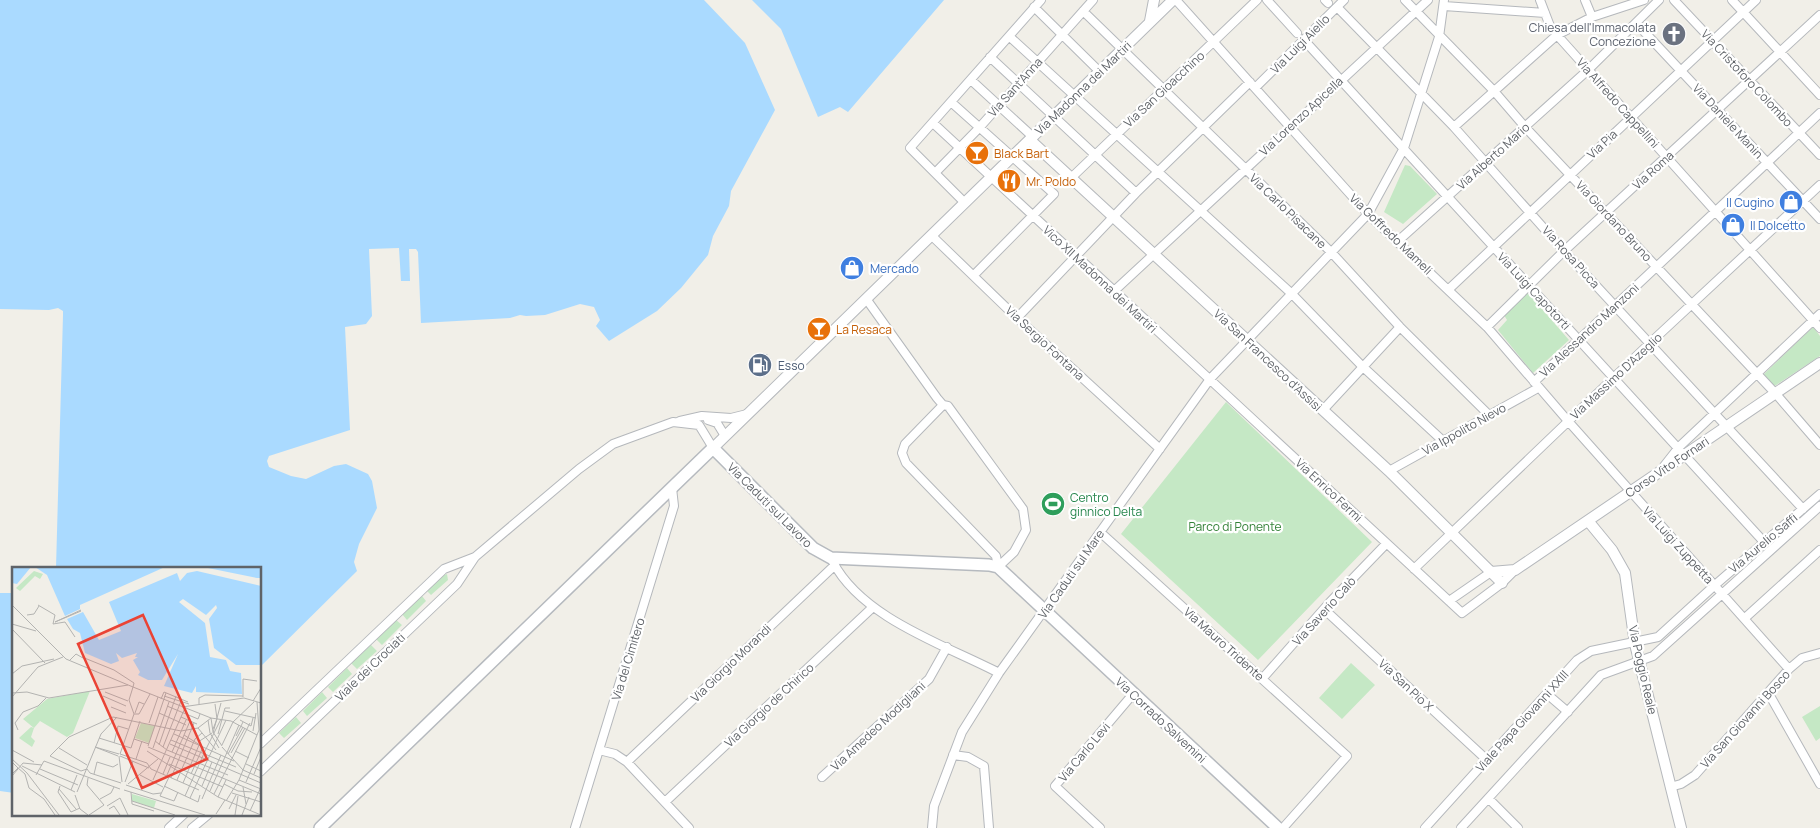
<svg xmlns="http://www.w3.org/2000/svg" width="1820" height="828" font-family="Manrope,sans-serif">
	<rect width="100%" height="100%" fill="#f1efe8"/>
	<path fill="#c5e8c5" d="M1405 165 1410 166 1437 194 1403 224 1384 212Z
		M1528 293 1569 340 1533 373 1498 330 1507 320 1504 315Z
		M1813 327 1820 336V356L1773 387 1763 375Z
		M1226 402 1372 542 1258 660 1121 534Z
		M447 574 448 580 431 595 427 591 440 577Z
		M422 596 426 601 407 620 402 614Z
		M396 620 402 625 382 645 376 639Z
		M371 645 377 651 357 669 351 663Z
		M1351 663 1375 685 1342 719 1319 698Z
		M347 668 352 674 333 692 328 687Z
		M322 692 327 698 307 716 303 711Z
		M1820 706V738L1816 741 1802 717Z
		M296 717 301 723 284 738 279 733Z"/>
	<path fill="#aadaff" d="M0 0H704L745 43 775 110 731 191 729 206 713 236 708 255 681 288 657 311 609 341 596 326 600 320 594 307 580 304 545 315 526 316 520 315 510 318 421 323 418 252 416 249H409L410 281H401L399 248 369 249 372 316 366 324 345 327 350 430 269 456 267 461 269 467 291 476 306 479 334 466 346 464 368 474 372 481 377 508 359 544 354 562 357 571 260 667V568H56L63 315V311L58 308 49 310 0 309Z
		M752 0H944L848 112 840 107 818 117 781 29Z
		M0 593H14V793L0 791Z"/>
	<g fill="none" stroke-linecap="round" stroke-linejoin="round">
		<g stroke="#b5b8bc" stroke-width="10">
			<path id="minor" d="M1176 0 1368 214 1487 327 1568 421 1789 669
				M1267 0 1297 33
				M1325 0 1328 3
				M1405 0 1494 91 1525 127 1776 394 1820 445
				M1540 0 1550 26 1557 35 1820 328
				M1585 0 1592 17
				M1674 0 1820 155
				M1732 0 1820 95
				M1444 6 1545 13
				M1034 7 1099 71
				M1337 7 1454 127 1564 251 1803 509
				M1083 11 1332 253 1400 327 1489 415
				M1636 23 1820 219
				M1010 37 1292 294 1362 366 1443 441
				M1304 40 1764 542
				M990 57 1136 193
				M971 80 1033 137
				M1255 88 1344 0
				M951 102 1054 194 974 275
				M933 123 1462 613 1502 583 1515 570
				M1454 127 1557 35 1592 17 1644 0
				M935 173 979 128 1093 0
				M1071 178 1257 0
				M965 203 910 148 1041 0
				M932 236 1017 318 1160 449
				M1398 241 1588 70 1659 0
				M1449 289 1756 0
				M1113 292 1428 0
				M867 300 937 398 943 405 948 406 1023 509 1026 530 1014 552 998 567
				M1017 318 1136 193 1250 82
				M1487 327 1564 251 1820 15
				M1534 382 1820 113
				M943 405 905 444 902 453 906 463 996 556 998 567
				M1323 410 1400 327
				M708 420 717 423 725 436
				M680 421 702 416 731 418 747 414
				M1664 466 1679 447 1820 314
				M1389 471 1538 388
				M1100 532 1347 756 1283 828
				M833 562C862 618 945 645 999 673
				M1414 569 1650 343 1820 185
				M1449 601 1491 572
				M1325 610 1487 760
				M1745 618 1820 550
				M1262 679 1330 602 1386 544
				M1547 694 1568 712
				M1769 694 1820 784
				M260 744 444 569 475 557
				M599 750 615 754 627 762 689 828
				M953 755 968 757 984 766 989 828
				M627 762 835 565
				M260 772 457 584 475 557 579 469 613 444 673 422 699 425 713 448
				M822 777 929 679 947 647
				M1670 787 1681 784 1695 775 1789 669 1802 658 1820 653
				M1489 799 1518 828
				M665 802 873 607
				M169 828 184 814
				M192 828 209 814
				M575 828 674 506 672 488
				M932 828 934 806 962 732 999 673 1210 379 1368 214 1404 148 1439 37 1444 0
				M1100 828 1055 786 1133 694
				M1425 828 1577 660 1591 651 1658 637 1715 585 1820 494
				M1461 828 1601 675 1653 656 1820 506"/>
		</g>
		<g stroke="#b5b8bc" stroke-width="12">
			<path id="tertiary" d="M1150 21 1154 0
				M1030 140 1389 471 1502 583
				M713 448 1173 0
				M1589 522 1612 550 1625 573 1635 644 1681 828
				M1491 572 1515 570 1820 363"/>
		</g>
		<g stroke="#b6babf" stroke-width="14">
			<path id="secondary" d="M320 828 713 448 813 548 831 558 989 565 998 567 1278 828"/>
		</g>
		<use href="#minor" stroke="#fff" stroke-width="8"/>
		<use href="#tertiary" stroke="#fff" stroke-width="10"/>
		<use href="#secondary" stroke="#fff" stroke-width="11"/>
	</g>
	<defs>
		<g id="church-disc" transform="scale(1.25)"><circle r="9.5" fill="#6b7280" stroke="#fff"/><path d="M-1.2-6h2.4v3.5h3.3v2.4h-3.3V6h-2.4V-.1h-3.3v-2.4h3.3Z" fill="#fff"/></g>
		<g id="bar-disc" transform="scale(1.25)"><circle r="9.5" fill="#e8710a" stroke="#fff"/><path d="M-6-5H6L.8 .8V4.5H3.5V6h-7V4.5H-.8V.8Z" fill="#fff"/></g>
		<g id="restaurant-disc" transform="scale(1.25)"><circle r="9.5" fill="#e8710a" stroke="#fff"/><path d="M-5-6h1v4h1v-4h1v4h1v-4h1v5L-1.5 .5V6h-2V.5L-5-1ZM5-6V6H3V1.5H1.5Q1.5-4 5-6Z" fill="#fff"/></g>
		<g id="shop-disc" transform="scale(1.25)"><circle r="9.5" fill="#3f7fe0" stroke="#fff"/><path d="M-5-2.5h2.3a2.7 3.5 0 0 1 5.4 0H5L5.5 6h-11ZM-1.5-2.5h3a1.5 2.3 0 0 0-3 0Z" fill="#fff"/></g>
		<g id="fuel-disc" transform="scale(1.25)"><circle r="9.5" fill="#5c6f8a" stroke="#fff"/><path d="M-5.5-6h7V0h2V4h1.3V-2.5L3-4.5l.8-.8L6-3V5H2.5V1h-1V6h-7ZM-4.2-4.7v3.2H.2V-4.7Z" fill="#fff"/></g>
		<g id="stadium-disc" transform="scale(1.25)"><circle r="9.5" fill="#2e9e5b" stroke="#fff"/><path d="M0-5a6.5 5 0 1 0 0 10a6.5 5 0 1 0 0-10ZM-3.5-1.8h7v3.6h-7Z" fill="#fff"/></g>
	</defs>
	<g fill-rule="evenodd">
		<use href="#church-disc" x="1674" y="34"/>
		<use href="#bar-disc" x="977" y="153"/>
		<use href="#restaurant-disc" x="1009" y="181"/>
		<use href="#shop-disc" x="1791" y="202"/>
		<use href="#shop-disc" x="1733" y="225"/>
		<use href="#shop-disc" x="852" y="268"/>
		<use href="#bar-disc" x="819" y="329"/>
		<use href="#fuel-disc" x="760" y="365"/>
		<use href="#stadium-disc" x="1053" y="504"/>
	</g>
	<g text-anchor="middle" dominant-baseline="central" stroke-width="4.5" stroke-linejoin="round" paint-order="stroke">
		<g font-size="12" fill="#5b616d" stroke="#fff" text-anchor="end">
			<text x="1656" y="27">Chiesa dell'Immacolata<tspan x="1656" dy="14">Concezione</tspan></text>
		</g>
		<g font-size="12" fill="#5f6368" stroke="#fff">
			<text transform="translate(1300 44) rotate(-45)">Via Luigi Aiello</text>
			<text transform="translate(1747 78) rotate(47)">Via Cristoforo Colombo</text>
			<text transform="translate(1015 87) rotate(-48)">Via Sant'Anna</text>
			<text transform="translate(1083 88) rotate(-44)">Via Madonna dei Martiri</text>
			<text transform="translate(1164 89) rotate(-43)">Via San Gioacchino</text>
			<text transform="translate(1618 103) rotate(48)">Via Alfredo Cappellini</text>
			<text transform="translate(1301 116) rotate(-43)">Via Lorenzo Apicella</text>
			<text transform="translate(1728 121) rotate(47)">Via Daniele Manin</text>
			<text transform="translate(1602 144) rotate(-43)">Via Pia</text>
			<text transform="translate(1493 156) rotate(-42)">Via Alberto Mario</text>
			<text transform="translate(1653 170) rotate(-42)">Via Roma</text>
			<text transform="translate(1288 211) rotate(44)">Via Carlo Pisacane</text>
			<text transform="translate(1614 221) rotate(47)">Via Giordano Bruno</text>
			<text transform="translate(1391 234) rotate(44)">Via Goffredo Mameli</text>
			<text transform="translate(1571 257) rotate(48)">Via Rosa Picca</text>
			<text transform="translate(1100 279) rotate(43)">Vico XII Madonna dei Martiri</text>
			<text transform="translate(1534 291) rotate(47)">Via Luigi Capotorti</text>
			<text transform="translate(1589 330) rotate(-43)">Via Alessandro Manzoni</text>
			<text transform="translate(1045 343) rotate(43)">Via Sergio Fontana</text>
			<text transform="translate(1268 360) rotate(43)">Via San Francesco d'Assisi</text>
			<text transform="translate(1616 376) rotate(-43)">Via Massimo D'Azeglio</text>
			<text transform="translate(1464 429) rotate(-29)">Via Ippolito Nievo</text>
			<text transform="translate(1667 467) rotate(-34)">Corso Vito Fornari</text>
			<text transform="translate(1329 490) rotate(43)">Via Enrico Fermi</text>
			<text transform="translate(770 505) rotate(45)">Via Caduti sul Lavoro</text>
			<text transform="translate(1763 543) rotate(-40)">Via Aurelio Saffi</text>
			<text transform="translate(1678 545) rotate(48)">Via Luigi Zuppetta</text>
			<text transform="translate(1071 574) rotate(-55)">Via Caduti sul Mare</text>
			<text transform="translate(1324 611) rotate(-48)">Via Saverio Calò</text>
			<text transform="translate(1224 644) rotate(42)">Via Mauro Tridente</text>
			<text transform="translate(628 659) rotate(-73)">Via del Cimitero</text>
			<text transform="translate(731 663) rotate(-44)">Via Giorgio Morandi</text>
			<text transform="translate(370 667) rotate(-44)">Viale dei Crociati</text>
			<text transform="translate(1643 670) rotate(77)">Via Poggio Reale</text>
			<text transform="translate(1406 685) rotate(43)">Via San Pio X</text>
			<text transform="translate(769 705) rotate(-43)">Via Giorgio de Chirico</text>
			<text transform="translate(1745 719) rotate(-48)">Via San Giovanni Bosco</text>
			<text transform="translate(1161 720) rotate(43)">Via Corrado Salvemini</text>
			<text transform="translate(1522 721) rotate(-48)">Viale Papa Giovanni XXIII</text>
			<text transform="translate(878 726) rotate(-43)">Via Amedeo Modigliani</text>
			<text transform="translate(1084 752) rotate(-50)">Via Carlo Levi</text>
		</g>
		<g font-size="12" fill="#c56008" stroke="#fff" text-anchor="start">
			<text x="994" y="153">Black Bart</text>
			<text x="1026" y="181">Mr. Poldo</text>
			<text x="836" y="329">La Resaca</text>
		</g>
		<g font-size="12" fill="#366cbe" stroke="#fff" text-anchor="start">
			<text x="1774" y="202" text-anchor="end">Il Cugino</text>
			<text x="1750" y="225">Il Dolcetto</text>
			<text x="870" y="268">Mercado</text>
		</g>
		<g font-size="12" fill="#4e5e75" stroke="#fff" text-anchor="start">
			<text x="778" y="365">Esso</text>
		</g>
		<g font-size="12" fill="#27864d" stroke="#fff" text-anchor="start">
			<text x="1070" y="497">Centro<tspan x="1070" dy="14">ginnico Delta</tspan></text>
		</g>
		<g font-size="12" fill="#348238" stroke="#fff">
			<text x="1235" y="526">Parco di Ponente</text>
		</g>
	</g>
	<g transform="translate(12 567)">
		<rect width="249" height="249" fill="#f1efe8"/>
		<path d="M22 4 31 7 28 12 23 9 8 24 4 21ZM78 124 61 166 55 170 28 154 22 161 11 152 35 132ZM129 156 143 159 137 176 123 171ZM19 160 22 161 19 170 23 174 20 180 7 171ZM120 227 144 234 142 241 120 234Z" fill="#c5e8c5"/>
		<path d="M0 0H19L5 17 0 16ZM23 0H153L68 38V42L53 49 35 8ZM191 0H249V11H245ZM185 4 249 19V98H224L202 81 197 52 205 41 204 38 194 48 171 32 167 35 193 56 198 90 214 93 218 104 229 106 230 127 184 125V119L180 126 152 119 166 87 150 113H136L126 108 128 105 121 93 126 90H123L125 86 110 91 104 86 107 94 99 97 73 86 68 66 61 62 55 52 71 45 87 73 109 64 97 35 165 6 168 14 175 6Z" fill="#aadaff"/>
		<path fill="none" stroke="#b3b3b1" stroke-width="1" d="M0 38 54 92 121 120 117 133 122 147 108 187M26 38 43 48 41 57 53 55 63 70M69 43 43 55 69 44M15 48 22 47 27 39M0 57 24 64M0 62 33 96M70 90 102 103 122 116M58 93 64 87 71 91M0 107 10 99 42 92M122 116 121 120 199 151 219 154 245 168M93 125 116 134M0 126 15 125 37 131 116 118M91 129 114 139M152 129 177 137M0 130 26 100 51 90M231 130V112L245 114M149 132 152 125 176 135M241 134 249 121M187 137V131L193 128 231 129M155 139 186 152 188 147M99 140 114 146M170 140 232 131 249 136M213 144 244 151M123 146 127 135 132 137M147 146 174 158M122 147H127L138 127M169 150 185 157M199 151 201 165 210 179M196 153 198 166 207 181M228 153 239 159 241 151M221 155 242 135M137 156 146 130M186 161 204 183M201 162 205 152 203 137M6 163 3 156 11 145 26 139 34 131M241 164 244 146M201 166 209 136M162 167 222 194M206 167 213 141H218M172 168 191 180 179 207M224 169 231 155M87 171 119 181 128 154M122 172 137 177M159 173 224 200M143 174 155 183M186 175 200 166M102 176 106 159 116 162M158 177 249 216M147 178 164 129M210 178 221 155M136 179 154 126M83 180 107 187M83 180 106 189M136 180 249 227M151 180 169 134M210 180 231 203 249 211M47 181 75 198M141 181 157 135M194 182 209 152M0 183 22 195M155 183 216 208M135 184 206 230 249 248M223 184 237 191M160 185 174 153M219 186 233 161M108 187 135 196 139 202 187 223M216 187 231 160M107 189 110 215M108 189 137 201M0 192 15 206 47 248M124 192 130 174M0 195 6 201 0 207M157 197 211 220M234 197 249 204M10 199 63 225M6 201 13 207 17 221 32 232 43 248M28 202 66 218M75 202 69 204 38 189 57 170 101 150 169 164 186 161 199 151M75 202 78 206 109 216M82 207 85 195 101 200 106 197M151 207 158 190M242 207 249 190M24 208 32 194 108 222M128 208 151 220M155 208 178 154M0 209 11 196 30 198M157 210 148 229 162 234 166 225M76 211 75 218 92 238M159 211 182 156M141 213 173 141M165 213 183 172 190 166M227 213 249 222M113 215 121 194M234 215 249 180M171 216 187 178M116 217 146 192M212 217 226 224 240 225M114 218 141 227 149 226M48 219 46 225 59 245 68 241M152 219 186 235 188 228M190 219 200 195M231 220 234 237M47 222 64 242M59 223 65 208M112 223 193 248M198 224 227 158M65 225 89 167 105 150M119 225 120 237 142 244M220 226 249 235M202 227 238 156M63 228 68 242 76 248M173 229 194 182M206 230 214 213M178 231 214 153M88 232 99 226 102 220M190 232 209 188M120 234 163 248M214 234 227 213 247 163 245 135M95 239 108 231 116 248M97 242 102 239 108 248M217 242 224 228M238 244 249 220M204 247 213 233M77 248 92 238M223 248 226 229M230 248 237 230"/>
		<path fill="#ea4335" fill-opacity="0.15" stroke="#ea4335" stroke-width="2.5" d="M131 48 195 192 130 221 66 77Z"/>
		<rect width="249" height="249" fill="none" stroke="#5f6368" stroke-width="2.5"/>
	</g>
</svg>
